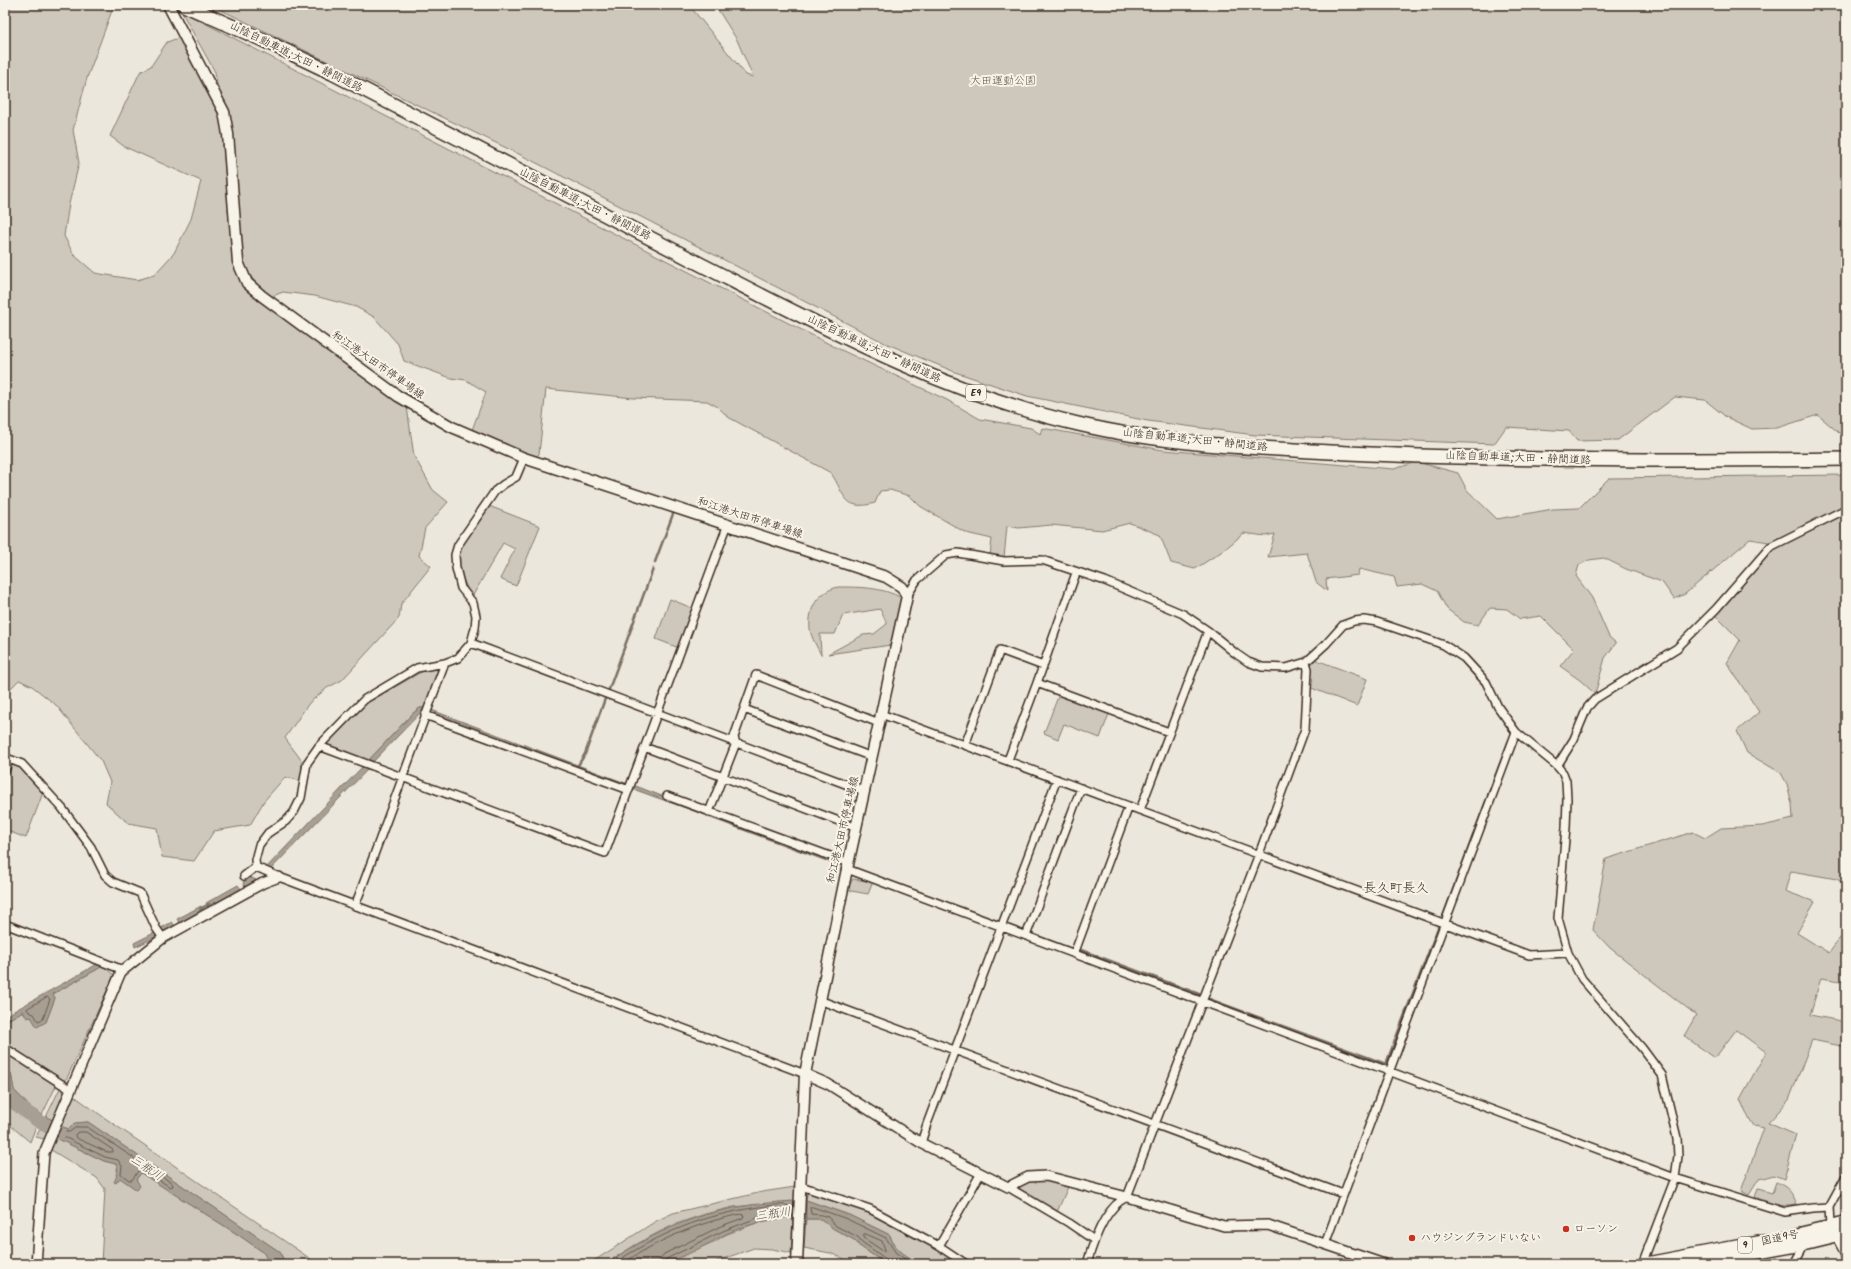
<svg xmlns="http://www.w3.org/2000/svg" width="1851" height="1269" font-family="Kalam,'Klee One',sans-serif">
	<rect width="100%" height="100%" fill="#ece7dc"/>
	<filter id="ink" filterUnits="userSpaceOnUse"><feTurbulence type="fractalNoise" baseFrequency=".025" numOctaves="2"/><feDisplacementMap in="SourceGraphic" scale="8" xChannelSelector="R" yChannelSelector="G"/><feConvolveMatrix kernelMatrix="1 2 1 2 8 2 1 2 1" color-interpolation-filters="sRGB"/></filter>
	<g filter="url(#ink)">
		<path fill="#cec8bc" stroke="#84796d" d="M5 5H114L87 78 73 130 79 163 69 204 64 236 74 255 95 273 137 280 154 275 174 253 191 219 201 181 125 147 110 136 140 72 151 66 167 42 181 37 221 120 232 253 235 268 241 281 283 316 407 407 414 456 433 490 448 502 425 528 419 556 431 566 401 604 399 618 342 680 327 688 309 703 285 738 302 761 301 781 285 777 264 801 250 825 214 831 194 861 162 857 157 828 128 823 106 803 110 782 101 761 56 705 32 686 19 680 5 694Z
			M211 5H689L746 75 753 77 737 40 715 5H1846V439L1818 415 1777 428 1752 429 1726 417 1705 400 1675 397 1618 440 1577 441 1569 431 1506 427 1494 444 1255 435 1148 421 1027 396 955 372 885 343 525 157Z
			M181 11 837 348 947 400 980 419 1031 428 1040 434 1042 428 1163 450 1394 469 1417 462 1458 473 1467 490 1497 519 1553 509 1579 508 1609 478 1846 475V505L1775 543 1750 539 1685 594 1674 599 1662 582 1626 569 1604 558 1589 560 1579 565 1576 576 1592 598 1609 637 1616 643 1605 658 1595 694 1581 681 1560 666 1574 649 1541 616 1520 619 1507 609 1490 608 1478 625 1464 622 1447 609 1437 591 1422 584 1397 587 1394 577 1359 569 1358 575 1326 579 1327 591 1316 582 1307 553 1268 557 1275 534 1265 536 1244 533 1224 550 1195 569 1171 563 1160 535 1130 523 1102 530 1051 525 1019 528 1007 526 1004 558 990 556 992 539 966 533 920 506 910 496 890 490 880 491 875 503C843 512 845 494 831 473L728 417 718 407 707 401 634 398 546 389 539 454 536 457 472 430 486 392 466 380 451 378 404 361 398 344 374 317 356 307 315 296 283 292 270 297C254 282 247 274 239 253L234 145 230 119 218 90 215 72Z
			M489 506 540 526 516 586 500 579 515 549 503 543 472 597C446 551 461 544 489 506Z
			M1846 513V886L1837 879 1791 871 1785 891 1815 902 1797 933 1829 953 1846 930V982L1821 978 1810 1015 1846 1022V1047L1812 1040 1789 1100 1768 1123 1796 1135 1784 1179 1774 1175 1759 1179 1749 1195 1741 1191 1764 1128 1754 1126 1746 1113 1740 1099 1766 1052 1736 1030 1715 1058 1684 1036 1696 1015 1610 948 1593 930 1606 859 1693 832 1705 838 1721 828 1762 826 1793 819 1792 804 1787 784 1781 773 1747 753 1737 731 1759 712 1727 663 1740 640 1714 614 1772 549Z
			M838 587C860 587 882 587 902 598L891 645 828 654 863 635 874 634 887 624 880 609 843 615 835 634H820L821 655C818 648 811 638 810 629 808 609 817 592 838 587Z
			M670 599 692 608 679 648 656 639Z
			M1314 659 1367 679 1357 706 1309 687 1311 665Z
			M431 669H440L425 708H420L413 713 367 762 326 745 367 703 421 672Z
			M1059 694 1109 714 1100 738 1064 724 1058 739 1044 733Z
			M9 763 19 764 44 790 26 838 5 830V774Z
			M853 879 873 882 868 894 846 890Z
			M103 966 114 975 67 1078 62 1082 5 1045V1032L7 1031 5 1025 7 1023 6 1021 23 1011 31 1017 46 1022 55 998 53 994Z
			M5 1050 57 1084 42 1115 30 1107 14 1090 11 1073 5 1069Z
			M61 1086 66 1089 53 1120 46 1117Z
			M73 1095 102 1116 318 1264H285L280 1252 88 1122 75 1123 69 1129 59 1126Z
			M5 1102 36 1126 30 1142 5 1121Z
			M40 1129 47 1133 44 1139 36 1137Z
			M54 1137 104 1161 116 1164 118 1166 116 1175 137 1190 136 1180 141 1173 237 1234 263 1252 270 1264H101L105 1189 97 1178 51 1150Z
			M1039 1178 1068 1187 1057 1212 1015 1188Z
			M1776 1182C1788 1187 1793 1193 1797 1205 1781 1208 1769 1203 1755 1197L1758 1189 1772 1193Z
			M795 1187 794 1201 733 1207 705 1214 676 1224 659 1232 635 1245 605 1264H589L656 1221 673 1213 762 1192Z
			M808 1189 879 1216 925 1240 963 1264H918C915 1259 911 1259 907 1256 899 1251 892 1244 890 1235L849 1215 806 1200Z
			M793 1216 791 1253 772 1249 754 1248 717 1261 715 1264H661L716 1241 725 1235 759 1222Z
			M806 1219H821L834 1229 856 1241 858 1245 886 1264H857L830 1253 804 1248Z"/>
		<path fill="#a89f93" stroke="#7c7064" d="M420 708H425L371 764 367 762 413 713Z
			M429 709 628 784 625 787 428 713Z
			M364 765 370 767 271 869 266 868Z
			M633 785 706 813 705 815 633 789Z
			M709 814 841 863 840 866 708 817Z
			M250 877 256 880 245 887 243 882Z
			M238 885 241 889 208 908 206 903Z
			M201 906 204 910 180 924 177 919Z
			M172 922 175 926 164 933 161 928Z
			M156 932 158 936 135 947 134 943Z
			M101 962 103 966 53 994 55 998 46 1022 37 1027 31 1017 27 1018 23 1011 6 1021 7 1023 5 1024V1016Z
			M5 1069 11 1073 14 1090 30 1107 42 1115 36 1126 5 1102Z
			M46 1117 53 1120 47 1133 40 1129Z
			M88 1122 280 1252 285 1264H270L263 1252 237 1234 141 1173 136 1179 140 1186 137 1190 120 1178 116 1183 114 1182C117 1177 119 1168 116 1164L104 1161 54 1137 59 1126 69 1129 75 1123Z
			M806 1200 849 1215 890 1235C892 1244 899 1251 907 1256 911 1259 915 1259 918 1264H886L858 1245 856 1241 834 1229 821 1219H806Z
			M794 1201 793 1216C770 1220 745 1224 724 1235 706 1245 688 1255 669 1262L661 1264H605C670 1222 716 1205 794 1201Z"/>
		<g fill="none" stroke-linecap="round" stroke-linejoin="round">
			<path stroke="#67594d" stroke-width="1" d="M47 997 50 999 43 1019 38 1021 34 1014 29 1012 27 1009Z
				M5 1073 8 1075 11 1092 23 1108 21 1109 9 1100 5 1099
				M77 1127H87L172 1183 173 1186 170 1187 142 1169 138 1171 132 1180H129L121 1174 122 1166 118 1160 105 1157 60 1135 61 1131 69 1132Z
				M79 1132H86L113 1150V1152H107L76 1138 75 1135Z
				M864 1234H866L882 1241 885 1250 883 1251 865 1239Z
				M613 1264C660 1233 703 1215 759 1207 767 1206 781 1203 789 1206L788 1212 757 1218 723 1231 666 1259 664 1264
				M622 1264C653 1243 686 1228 723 1218 730 1217 738 1213 744 1215L743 1218 721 1226 664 1254 660 1259 659 1264
				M888 1264 886 1259 862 1242 858 1237 836 1226 828 1217 822 1215 811 1214 810 1207H813L847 1219 886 1238 896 1253 913 1264"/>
			<path stroke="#7c7064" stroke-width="2.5" d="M655 562 673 514
				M608 692 653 569
				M577 767 585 754 606 696
				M1488 795 1509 740
				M200 909 209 904
				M1442 919 1486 801
				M1081 950 1199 994
				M1209 999 1386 1064 1439 925"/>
			<path stroke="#a89f93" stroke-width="14" d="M5 1096 37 1120 59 1133"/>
			<g stroke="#3b2a1e" stroke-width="10">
				<path id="minor" d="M907 596 917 580 946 555 958 553 1004 561 1042 560 1105 581 1183 614 1208 631 1235 653 1248 662 1262 667 1286 668 1306 662 1326 644 1343 625 1354 621 1364 620 1377 622 1433 641 1444 645 1464 658 1486 682 1498 707 1516 732 1557 766 1563 773 1566 781 1567 799 1566 828 1558 918 1568 953 1582 979 1642 1048 1662 1075 1677 1138 1678 1156 1675 1178 1642 1264
					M471 643 864 791
					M1037 683 1076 573
					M744 709 872 757
					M881 714 1529 955 1568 953
					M425 715 629 790
					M965 745 1000 650 1043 666
					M319 746 605 853 728 524
					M647 748 857 828
					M1008 760 1037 683 1169 732
					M1557 766 1574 739 1587 708 1595 699 1677 648 1716 609 1770 547 1846 509
					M5 771 9 759 22 764 62 808 91 847 105 875 113 882 140 893 156 928 163 938
					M667 796 849 863
					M1140 810 1208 631
					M709 812 736 743 734 737 756 675 879 723
					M256 867 279 877 805 1074
					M256 867 255 860 259 845 268 833 286 821 294 812 301 798 307 763 319 746 350 714 365 699 417 668 445 663 458 658 471 643 475 628 476 616 473 603 461 588 456 568 455 555 458 545 495 491 504 484 516 477 524 458
					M847 869 1675 1178 1785 1212 1813 1208 1829 1207
					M244 876 256 867
					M355 906 445 663
					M5 924 118 968 121 972
					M1026 936 1081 788
					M1074 954 1129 806
					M819 1000 1343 1194
					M5 1048 71 1090
					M921 1143 927 1124 1057 779
					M1846 1176 1829 1207 1830 1226 1846 1256
					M801 1186 870 1209 939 1246 966 1264
					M1008 1187 1069 1223 1094 1240
					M1325 1244 1516 732
					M939 1246 981 1173
					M1087 1264C1093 1242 1105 1207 1127 1197L1259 854 1305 729 1308 669 1306 662
					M1794 1264 1805 1244"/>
			</g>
			<g stroke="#3b2a1e" stroke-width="12">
				<path id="tertiary" d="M805 1074 828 1084 921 1143 1008 1187 1028 1177 1046 1176 1127 1197 1224 1226 1268 1225 1384 1264
					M36 1264 44 1153 121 972 163 938 263 883 279 877"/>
			</g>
			<g stroke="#3b2a1e" stroke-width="13">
				<path id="secondary" d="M168 5 224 112 228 134 238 262 247 283 262 296 398 396 452 427 524 458 886 577 902 587 907 596 847 869 805 1074 797 1264"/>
			</g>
			<g stroke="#3b2a1e" stroke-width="15">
				<path id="trunk" d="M1644 1264 1782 1238 1846 1223
					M1697 1264 1805 1244 1846 1234"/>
			</g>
			<g stroke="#3b2a1e" stroke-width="16">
				<path id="motorway" d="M184 5 261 39 332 73C455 137 579 201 702 265 823 327 944 393 1078 424 1166 445 1258 448 1349 453 1514 461 1680 461 1846 459"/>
			</g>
			<use href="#minor" stroke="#f7f3e8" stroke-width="7"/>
			<use href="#tertiary" stroke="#f7f3e8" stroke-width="9"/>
			<use href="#secondary" stroke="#f7f3e8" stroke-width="10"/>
			<use href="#trunk" stroke="#f7f3e8" stroke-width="12"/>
			<use href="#motorway" stroke="#f7f3e8" stroke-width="13"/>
		</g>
	</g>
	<g fill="#c8321e" stroke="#f7f3e8" stroke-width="1.5">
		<circle cx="1566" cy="1229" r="4"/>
		<circle cx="1412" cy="1238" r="4"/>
	</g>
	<g text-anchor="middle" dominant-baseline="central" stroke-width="4" stroke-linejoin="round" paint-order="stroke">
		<g fill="#f7f3e8" stroke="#73665b" stroke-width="1">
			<rect x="966" y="385" width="20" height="16" rx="3"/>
			<rect x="1738" y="1237" width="14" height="16" rx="3"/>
		</g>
		<g font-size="10" font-weight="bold" fill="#3b2a1e">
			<text x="976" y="393">E9</text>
			<text x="1745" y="1245">9</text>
		</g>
		<g font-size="11" fill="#3b2a1e" stroke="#f7f3e8">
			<text transform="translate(296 57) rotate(26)">山陰自動車道;大田・静間道路</text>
			<text transform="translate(585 204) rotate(27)">山陰自動車道;大田・静間道路</text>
			<text transform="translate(874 349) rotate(25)">山陰自動車道;大田・静間道路</text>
			<text transform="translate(378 365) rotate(35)">和江港大田市停車場線</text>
			<text transform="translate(1195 440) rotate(6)">山陰自動車道;大田・静間道路</text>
			<text transform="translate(1518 458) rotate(2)">山陰自動車道;大田・静間道路</text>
			<text transform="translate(750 518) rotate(18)">和江港大田市停車場線</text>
			<text transform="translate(843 830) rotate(-77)">和江港大田市停車場線</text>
			<text transform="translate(1780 1238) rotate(-12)">国道9号</text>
		</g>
		<g font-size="11" fill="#605246" stroke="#f7f3e8">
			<text x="1003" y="81">大田運動公園</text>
		</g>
		<g font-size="11" fill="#3b2a1e" stroke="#f7f3e8" text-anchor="start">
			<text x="1574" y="1229">ローソン</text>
			<text x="1420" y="1238">ハウジングランドいない</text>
		</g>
		<g font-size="12" font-style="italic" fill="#615347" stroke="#f7f3e8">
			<text transform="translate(147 1168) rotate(34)">三瓶川</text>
			<text transform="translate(773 1214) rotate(-8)">三瓶川</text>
		</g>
		<g font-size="13" fill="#3b2a1e" stroke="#f7f3e8">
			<text x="1396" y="888">長久町長久</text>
		</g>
	</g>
	<rect width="1851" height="1269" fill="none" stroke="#f7f3e8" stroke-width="20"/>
	<rect x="10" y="10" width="1831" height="1249" fill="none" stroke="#3b2a1e" stroke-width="1.5" filter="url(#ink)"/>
</svg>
